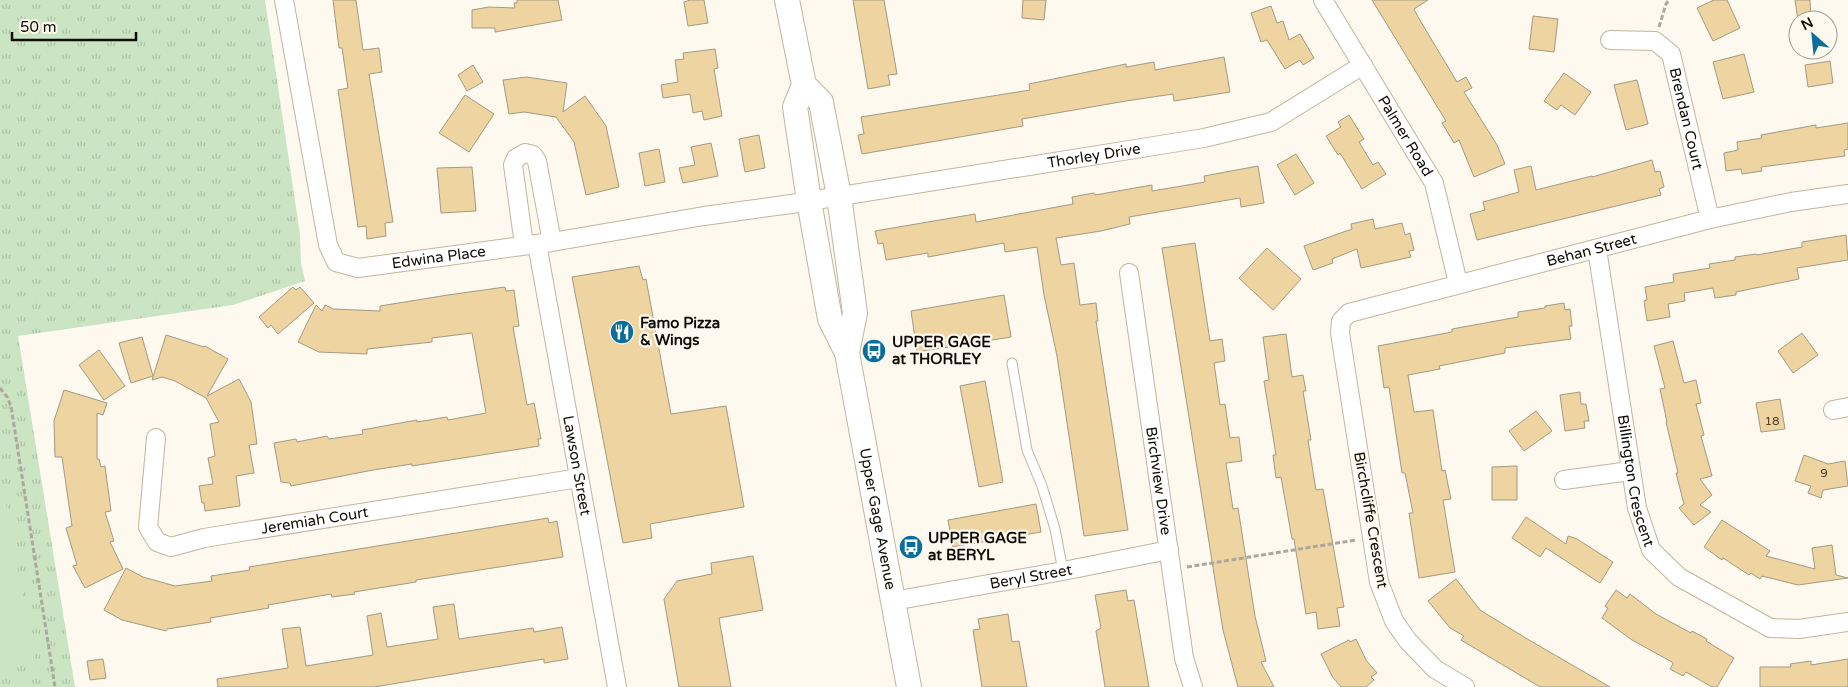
<svg xmlns="http://www.w3.org/2000/svg" width="1848" height="687" font-family="'Varela Round',sans-serif">
	<defs>
		<pattern id="grass-tufts" width="24" height="20" patternUnits="userSpaceOnUse" patternTransform="scale(1.25)"><rect width="24" height="20" fill="#cbe4c4"/><path d="M3 7l-1-3M5 7V3M7 7l1-3M15 17l-1-3M17 17v-4M19 17l1-3" fill="none" stroke="#adc2a7"/></pattern>
	</defs>
	<rect width="100%" height="100%" fill="#fef9ef"/>
	<path fill="url(#grass-tufts)" d="M0 0H265L300 234 301 263 305 281 233 305 18 336 75 687H0Z"/>
	<path fill="#cbe4c4" d="M0 470 34 659 0 665Z"/>
	<path fill="#edd4a1" stroke="#a49981" d="M333 0H356L363 50 379 48 382 72 369 74 393 222 385 223 386 236 367 239 366 226 358 227 338 90 348 88 342 48H339Z
		M517 0H558L562 20 495 32V28H472V10L489 7 515 8 514 3H517Z
		M690 0H704L708 23 688 26 684 2Z
		M853 0H884L897 74 888 75 890 85 868 89Z
		M1023 0H1046L1044 20 1022 18Z
		M1372 0H1428L1414 9 1418 17 1457 82 1466 77 1472 88 1464 92 1497 145 1505 164 1474 177 1459 140 1454 143 1442 123 1446 121Z
		M1714 0H1727L1740 28 1713 41 1697 8Z
		M1795 0H1810L1811 20H1798Z
		M1271 6 1277 23 1283 21 1289 40 1300 34 1314 58 1303 65 1300 60 1285 69 1267 40 1261 42 1251 13Z
		M1533 16 1558 19 1554 52 1529 49Z
		M715 49 718 68 714 69 722 116 704 120 702 111 693 113 690 94 663 98 661 85 678 82 675 60 684 59 683 53Z
		M1744 54 1754 92 1723 99 1713 62Z
		M1224 57 1230 92 1174 101 1173 94 1126 101 1022 119 1023 126 862 154 858 135 864 134 861 117 1030 90 1029 84 1126 64V67L1154 62 1155 70Z
		M1830 61 1833 83 1808 87 1805 65Z
		M473 65 483 82 467 91 458 75Z
		M1564 73 1591 92 1575 115 1561 105 1557 110 1544 101Z
		M526 77 567 83 563 112 585 96 606 126 619 187 586 195 574 142 556 117 524 112 509 114 503 80Z
		M1637 80 1648 124 1626 130 1614 85Z
		M465 95 494 114 469 152 439 133Z
		M1349 115 1364 139 1359 142 1373 165 1378 162 1386 174 1362 189 1340 153 1338 155 1326 136 1341 127 1338 122Z
		M1848 123V149L1844 150 1845 156 1761 167 1762 171 1742 174 1741 169 1726 171 1724 153 1738 150 1737 142 1762 138 1761 135 1816 125V128Z
		M759 135 765 168 745 172 739 139Z
		M711 143 718 176 683 183 679 168 695 165 691 147Z
		M659 149 665 182 645 186 639 153Z
		M1296 154 1314 183 1295 195 1277 165Z
		M1652 160 1655 172 1660 171 1664 187 1659 189 1661 195 1477 240 1470 214 1485 210 1483 202 1519 192 1514 170 1531 166 1536 190 1592 176V177Z
		M1258 166 1264 203 1241 207 1240 198 1129 217 1130 224 1101 231 1056 238 1061 265 1074 263 1080 305 1096 303 1098 321H1096L1128 530 1084 536 1057 356 1044 295 1037 247 1005 252 1004 243 928 257V253L886 260 883 243 878 244 875 231 975 214 976 222 1073 204 1072 197 1094 193 1095 195 1152 185V191L1182 186 1205 182 1204 176Z
		M472 167 476 211 441 213 437 168Z
		M1373 219 1375 229 1402 223 1405 235 1410 233 1414 250 1409 251 1411 257 1361 268 1357 249 1332 259 1333 263 1313 270 1304 246 1352 229 1351 224Z
		M1846 235 1848 260 1797 268 1799 279 1736 292V295L1715 298 1713 288 1684 293 1685 301 1668 304 1670 317 1647 321 1644 301 1647 300 1645 287 1674 282 1673 274 1710 268 1709 264 1735 260V257L1756 254 1757 255 1802 247V242Z
		M1195 243 1210 341 1222 339 1225 361 1214 363 1220 405 1225 404 1230 438 1239 437 1242 461 1226 463 1233 509 1238 508 1255 616 1266 661 1261 662 1274 687H1238L1223 630 1162 248Z
		M1267 248 1301 279 1273 310 1239 278Z
		M639 266 643 280 646 279 671 414 726 406 744 507 650 524 652 538 623 543 572 277Z
		M293 287 296 290 300 287 314 303 278 334 271 325 268 328 259 317Z
		M505 287 506 291 514 290 519 326 513 327 527 405 534 403 541 439H538L539 446 412 466V464L373 470 291 486 290 483 281 482 274 443 296 439 297 442 327 436 329 439 363 434 362 430 417 420V422L447 417 448 420 486 413 472 333 432 338V342L367 349V354L319 352 298 342 316 305 322 311 325 305 333 309 380 311V306L448 295Z
		M1004 295 1011 337 917 352 911 311Z
		M1564 303 1565 310 1570 309 1572 326H1569L1571 339 1505 348V353L1439 366 1440 369 1408 375 1414 412 1433 410 1442 471 1445 470 1451 499 1443 500 1455 572 1419 578 1409 513H1413L1405 473H1402L1389 387 1384 388 1378 346 1452 332V329L1518 317V312L1545 308V306Z
		M1802 333 1818 355 1793 373 1778 351Z
		M1286 334 1292 377 1303 375 1306 391H1303L1311 440H1308L1314 478 1316 490 1323 489 1344 607 1337 608 1340 626 1318 629 1316 612 1306 614 1294 539H1292L1281 477 1276 478 1273 455H1276L1264 381 1269 380 1263 337Z
		M166 335 204 347 205 346 228 359 207 396 239 379 251 402 257 444 249 445 254 473 236 476 240 506 205 511 204 503H202L199 486 213 484 208 458 215 456 210 424 219 422 206 398 175 381 162 377 152 380Z
		M142 337 153 376 131 383 119 343Z
		M1673 341 1684 383 1696 380 1701 403 1696 404 1704 435 1701 436 1712 476 1700 479 1712 495 1700 505 1711 512 1694 525 1679 508 1684 504 1676 473H1678L1666 422H1667L1660 389 1665 388 1654 346Z
		M99 350 125 386 104 400 79 365Z
		M985 381 1003 482 979 487 960 386Z
		M64 390 107 403 103 415 97 413V459H99L101 467 105 466 111 511 105 512 114 541 110 542 123 569 85 588 73 566 77 565 66 528 72 526 62 457H55L54 421Z
		M1580 392 1581 404H1586L1589 421H1584L1585 428 1565 431 1560 395Z
		M1780 399 1785 429 1761 432 1756 403Z
		M1536 411 1552 431 1524 451 1509 431Z
		M1804 455 1828 464 1845 461 1848 486 1823 490 1821 498 1808 493 1811 486 1795 481Z
		M1517 466V500H1492V467Z
		M1036 504 1041 532 953 547 948 520Z
		M1526 517 1566 544 1568 536 1577 539 1613 562 1600 583 1546 548 1540 557 1512 538Z
		M548 518 549 523 557 521 563 557 416 580V582L354 592 355 594 332 597 331 594 268 605 269 608 210 618 211 622 167 629 166 631 122 620 104 610 126 568 143 577 175 586 212 581 211 576 250 570 249 567Z
		M1722 520 1770 551 1766 556 1815 569 1812 548 1832 545 1836 575 1848 578 1798 585 1762 576 1760 579 1751 573 1749 575 1723 558 1722 560 1704 547Z
		M753 556 763 610 719 618 731 687H679L664 599 677 581 712 574 711 563Z
		M1456 579 1480 610 1529 640 1610 687H1540L1461 640 1464 636 1450 628 1428 601Z
		M1126 590 1128 601 1134 600 1149 687H1105L1096 631 1101 628 1095 595Z
		M1616 590 1627 598 1630 594 1656 614 1691 633 1692 631 1707 639 1706 641 1734 658 1717 687H1712L1686 672 1683 676 1670 669 1673 664 1672 662 1632 640 1602 618 1608 608 1605 606Z
		M454 604 459 639 533 628 534 632 562 627 568 659 544 663V659L374 687H218L217 679 288 668 282 629 300 627 306 666 373 655 367 616 381 613 387 647 438 639 433 607Z
		M1008 614 1012 642 1019 641 1027 687H982L973 630 980 629 978 619Z
		M1356 639 1366 660 1377 673 1371 677 1374 680 1366 687H1341L1332 676 1321 654 1349 640 1350 642Z
		M103 659 106 678 90 680 87 661Z
		M1848 659V687H1760V667H1791L1790 664 1811 661V665Z"/>
	<g fill="none" stroke-linecap="round" stroke-linejoin="round">
		<g stroke="#c1b59d" stroke-width="11">
			<path id="service" d="M1012 363 1027 450 1042 486 1055 529 1063 571"/>
		</g>
		<g stroke="#c1b59d" stroke-width="20">
			<g id="minor">
				<path id="s1" d="M284 0 328 245 336 262 358 268 552 242 704 216 791 204 1204 138 1271 122 1363 65"/>
				<path id="s2" d="M1323 0 1434 183 1458 283"/>
				<path id="s3" d="M1610 40 1655 41 1671 54 1710 219"/>
				<path id="s4" d="M537 244 617 687"/>
				<path d="M524 245 513 165 516 158 525 153 533 155 537 161 552 242"/>
				<path id="s5" d="M1597 249 1637 508 1651 550 1679 577 1770 628 1799 629 1848 622"/>
				<path id="s6" d="M1129 273 1184 658 1193 687"/>
				<path d="M1833 410 1848 407"/>
				<path id="s7" d="M156 438 148 527 157 542 171 547 204 538 579 478"/>
				<path d="M1564 480 1630 471"/>
				<path id="s8" d="M893 601 1063 571 1169 550"/>
				<path id="s9" d="M1465 687 1435 669 1408 641 1394 621 1379 582 1340 333 1341 321 1349 313 1710 219 1791 202 1848 194"/>
			</g>
		</g>
		<g stroke="#c1b59d" stroke-width="26">
			<g id="secondary">
				<path id="s10" d="M787 0 804 85 795 107 809 201 830 319 847 353 909 687"/>
				<path d="M804 85 821 102 839 196 855 313 847 353"/>
			</g>
		</g>
		<path stroke="#ada89f" stroke-width="3" stroke-dasharray="5 2.5" stroke-linecap="butt" d="M1659 27 1666 4 1669 0
			M0 388 7 397 11 406 55 687
			M1187 567 1356 540"/>
		<use href="#service" stroke="#fff" stroke-width="9"/>
		<use href="#minor" stroke="#fff" stroke-width="18"/>
		<use href="#secondary" stroke="#fff" stroke-width="24"/>
	</g>
	<defs>
		<g id="restaurant-disc" transform="scale(1.25)"><circle r="9.5" fill="#096e9c" stroke="#fef9ef"/><path d="M-5-6h1v4h1v-4h1v4h1v-4h1v5L-1.5 .5V6h-2V.5L-5-1ZM5-6V6H3V1.5H1.5Q1.5-4 5-6Z" fill="#fff"/></g>
		<g id="bus-disc" transform="scale(1.25)"><circle r="9.5" fill="#096e9c" stroke="#fef9ef"/><path d="M-5-6H5V4H4V6H2V4H-2V6H-4V4H-5ZM-3.5-4V0h7V-4ZM-3.5 1.2v1.5H-2V1.2ZM2 1.2v1.5H3.5V1.2Z" fill="#fff"/></g>
	</defs>
	<g fill-rule="evenodd">
		<use href="#restaurant-disc" x="622" y="332"/>
		<use href="#bus-disc" x="874" y="351"/>
		<use href="#bus-disc" x="911" y="547"/>
	</g>
	<g text-anchor="middle" dominant-baseline="central" stroke-width="4.5" stroke-linejoin="round" paint-order="stroke">
		<g font-size="12" fill="#473e2b">
			<text x="1772" y="421">18</text>
			<text x="1824" y="473">9</text>
		</g>
		<g font-size="15" fill="#100c04" stroke="#fef9ef">
			<text stroke="none"><textPath href="#s3" startOffset="132">Brendan Court</textPath></text>
			<text stroke="none"><textPath href="#s2" startOffset="159">Palmer Road</textPath></text>
			<text stroke="none"><textPath href="#s1" startOffset="1035">Thorley Drive</textPath></text>
			<text stroke="none"><textPath href="#s9" startOffset="666">Behan Street</textPath></text>
			<text stroke="none"><textPath href="#s1" startOffset="372">Edwina Place</textPath></text>
			<text stroke="none"><textPath href="#s4" startOffset="225">Lawson Street</textPath></text>
			<text stroke="none"><textPath href="#s5" startOffset="235">Billington Crescent</textPath></text>
			<text stroke="none"><textPath href="#s6" startOffset="210">Birchview Drive</textPath></text>
			<text stroke="none"><textPath href="#s7" startOffset="268">Jeremiah Court</textPath></text>
			<text stroke="none"><textPath href="#s10" startOffset="532">Upper Gage Avenue</textPath></text>
			<text transform="translate(1371 520) rotate(80)">Birchcliffe Crescent</text>
			<text stroke="none"><textPath href="#s8" startOffset="140">Beryl Street</textPath></text>
		</g>
		<g font-size="15" font-weight="bold" fill="#100c04" stroke="#fef9ef" text-anchor="start">
			<text x="640" y="323">Famo Pizza<tspan x="640" dy="17">&amp; Wings</tspan></text>
			<text x="892" y="342">UPPER GAGE<tspan x="892" dy="17">at THORLEY</tspan></text>
			<text x="928" y="538">UPPER GAGE<tspan x="928" dy="17">at BERYL</tspan></text>
		</g>
	</g>
	<g transform="translate(1813 35) rotate(333)"><circle r="24" fill="#fef9ef" stroke="#9f9a91"/>
	<path d="M0-4L9 19L0 12L-9 19Z" fill="#096e9c"/>
	<text y="-8" font-size="14" font-weight="bold" text-anchor="middle" fill="#100c04">N</text>
	</g>
	<path d="M12 32v8h124v-8" fill="none" stroke="#100c04" stroke-width="2.5"/>
	<text x="20" y="32" font-size="15" fill="#100c04" stroke="#fef9ef" stroke-width="4" paint-order="stroke">50 m</text>
</svg>
